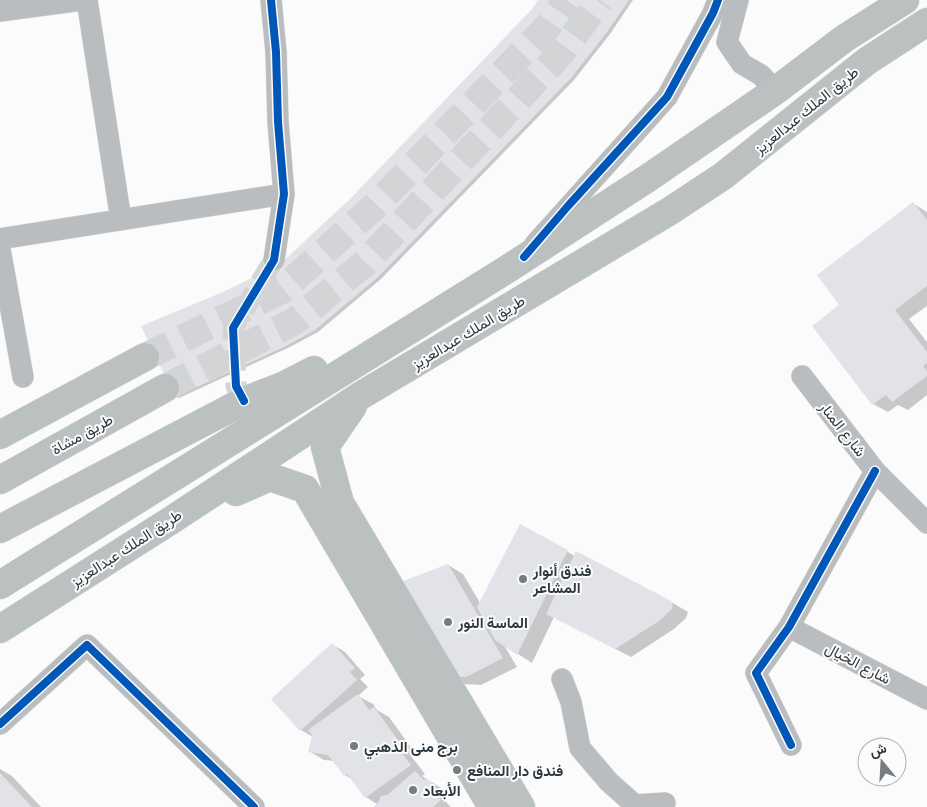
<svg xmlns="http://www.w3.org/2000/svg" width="927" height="807" font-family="Poppins,Vazirmatn,sans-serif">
	<rect width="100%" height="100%" fill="#fbfbfb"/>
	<path fill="#0003" d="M540 0H633L610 34 574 80 381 279 318 332 290 347 179 398 176 396 223 294 279 266 352 199 533 9Z
		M914 204 927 212V306L909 319 927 342V395L908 410 898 405 888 412 873 404 841 306Z
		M521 526 575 556 673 603 688 612 686 618 674 629 631 657 554 617 532 663 504 645 517 667 481 685 464 684 449 675 448 565 463 574 480 603Z
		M332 645 344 651 365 675 360 679 368 687 358 696 373 704 377 710 389 717 415 753 411 756 425 774 422 776 441 788 445 793V801L451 807H375L378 805 366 797 353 780 345 775 335 761 324 760 309 751 313 737 301 730 272 699Z
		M0 769 12 776 41 807H0Z"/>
	<path fill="#e1e3e8" d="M538 0H629L607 32 571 78 378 277 315 330 286 346 175 397 141 326 223 292 279 265 351 198 532 9Z
		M913 202 927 220V286L895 310 927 352V363L923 366 927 371V376L892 402 886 395 872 405 812 326 839 305 817 275Z
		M520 524 568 550 517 655 495 640 477 607Z
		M576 551 673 602 672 609 659 621 615 649 546 614Z
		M448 564 503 658 466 677 448 676 390 586Z
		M332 643 355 668 350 672 357 680 300 731 271 699Z
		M358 694 369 710 374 707 401 744 397 747 411 765 365 798 347 774 344 776 328 755 308 752 312 735 308 730Z
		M415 771 423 779 430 780 434 786V794L441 800 433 807H374L378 803 381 796 387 795Z
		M0 773 32 807H0Z"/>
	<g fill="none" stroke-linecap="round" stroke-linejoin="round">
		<path stroke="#d2d4d6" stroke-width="21" stroke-dasharray="21 11" stroke-linecap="butt" d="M244 401 236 386 233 328 274 260"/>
		<path stroke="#d2d4d6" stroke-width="28" stroke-dasharray="28 14" stroke-linecap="butt" d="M145 357 282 290 375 206 550 24 566 0
			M165 388 295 321 365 263 561 53 600 0"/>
		<g stroke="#d6d8d9" stroke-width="22">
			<path id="minor" d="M87 0 121 220
				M271 0 276 52 278 122 284 194 274 260
				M738 0 727 42 742 64 761 75 775 91
				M0 11 82 0
				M0 239 284 194
				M535 244 667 97 713 13 718 0
				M0 249 23 377
				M802 376 875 471 927 523
				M789 627 927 699
				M562 679 571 702 580 748 609 782 635 805 665 803
				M0 724 87 645 254 807
				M791 745 756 673 789 627 875 471"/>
		</g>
		<g stroke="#d6d8d9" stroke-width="29">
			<path id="major" d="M353 406 325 447 340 503 521 807
				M0 435 145 357
				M0 480 165 388
				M236 492 270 477 305 489 492 807
				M0 529 244 401 285 385 314 370
				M0 585 506 270 648 178 775 91 845 38 905 0
				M0 629 170 521 360 396 670 211 723 176 867 61 927 22"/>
		</g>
		<use href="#minor" stroke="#babdbf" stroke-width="21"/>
		<use href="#major" stroke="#bbc0c0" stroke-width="28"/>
		<g stroke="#fbfbfb" stroke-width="11">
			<path id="cycleway" d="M524 257 568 206 667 97 713 13 718 0
				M244 401 236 386 233 328 274 260 284 194 278 122 276 52 271 0
				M0 724 87 645 254 807
				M791 745 756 673 789 627 875 471"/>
		</g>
		<use href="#cycleway" stroke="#0057b8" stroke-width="8"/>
	</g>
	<g fill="#767c81" stroke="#fbfbfb" stroke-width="2">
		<circle cx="523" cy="579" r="5"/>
		<circle cx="448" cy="622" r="5"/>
		<circle cx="354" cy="746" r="5"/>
		<circle cx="457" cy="770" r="5"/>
		<circle cx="413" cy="790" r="5"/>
	</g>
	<g text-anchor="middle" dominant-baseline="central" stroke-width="4" stroke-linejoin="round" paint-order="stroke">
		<g font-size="15" fill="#2e3840" stroke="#fbfbfb">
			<text transform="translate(806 110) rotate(-39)">طريق الملك عبدالعزيز</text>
			<text transform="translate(468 332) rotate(-31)">طريق الملك عبدالعزيز</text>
			<text transform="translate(843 429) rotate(52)">شارع المنار</text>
			<text transform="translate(82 434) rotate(-29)">طريق مشاة</text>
			<text transform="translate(126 548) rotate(-33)">طريق الملك عبدالعزيز</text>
			<text transform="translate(858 663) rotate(28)">شارع الخيال</text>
		</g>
		<g font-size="15" font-weight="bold" fill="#2e3840" stroke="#fbfbfb" text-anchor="start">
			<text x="533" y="570">فندق أنوار<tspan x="533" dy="17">المشاعر</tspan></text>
			<text x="458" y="622">الماسة النور</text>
			<text x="364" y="746">برج منى الذهبي</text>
			<text x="467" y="770">فندق دار المنافع</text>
			<text x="423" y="790">الأبعاد</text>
		</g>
	</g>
	<g transform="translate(882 762) rotate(342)"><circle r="24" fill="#fbfbfb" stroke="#a9adb0"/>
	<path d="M0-4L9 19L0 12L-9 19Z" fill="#767c81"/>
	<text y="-8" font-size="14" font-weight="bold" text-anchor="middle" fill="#2e3840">ش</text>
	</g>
</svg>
